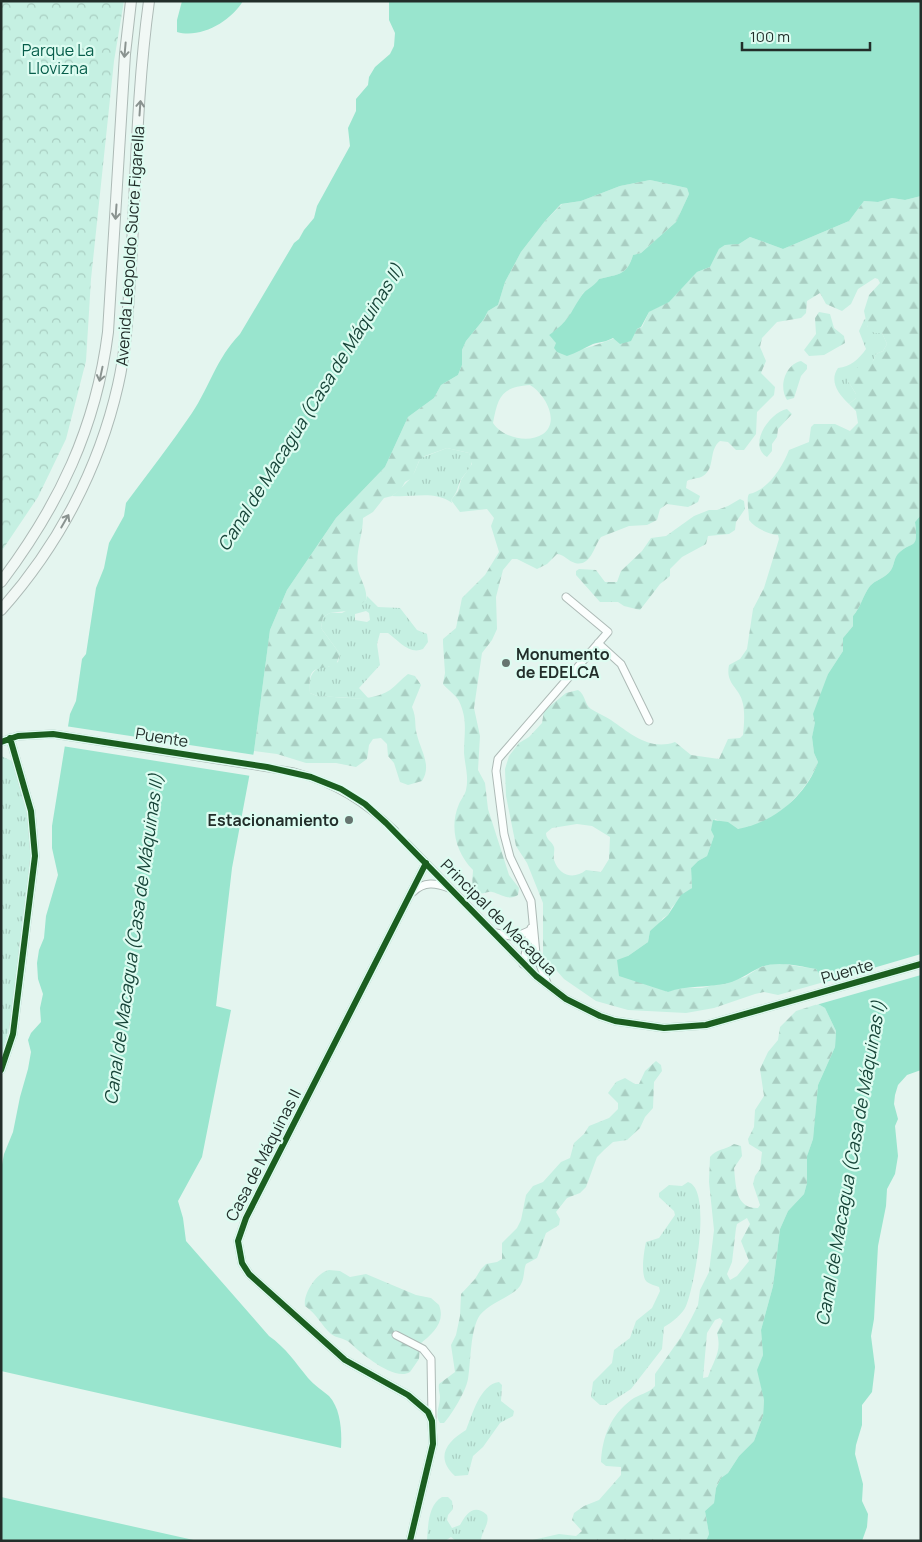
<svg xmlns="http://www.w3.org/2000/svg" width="922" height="1542" font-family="Manrope,sans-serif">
	<defs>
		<pattern id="grass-tufts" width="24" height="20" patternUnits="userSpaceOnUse" patternTransform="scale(1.25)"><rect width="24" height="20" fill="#c5f0e2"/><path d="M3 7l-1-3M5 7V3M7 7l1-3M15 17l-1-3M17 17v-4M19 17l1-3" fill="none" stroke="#a9cec2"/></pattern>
		<pattern id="forest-firs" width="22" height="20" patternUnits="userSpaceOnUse" patternTransform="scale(1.25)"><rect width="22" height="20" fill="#c5f0e2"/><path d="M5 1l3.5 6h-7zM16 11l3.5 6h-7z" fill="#a9cec2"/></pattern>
		<pattern id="park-crowns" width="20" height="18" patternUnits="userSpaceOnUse" patternTransform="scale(1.25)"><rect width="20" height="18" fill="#c5f0e2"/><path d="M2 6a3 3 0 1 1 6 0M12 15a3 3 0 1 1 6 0" fill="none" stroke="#a9cec2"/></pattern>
	</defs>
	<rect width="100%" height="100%" fill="#e4f5ef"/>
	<path fill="url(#grass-tufts)" fill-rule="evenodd" d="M867 318V326L875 333H882L887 344 883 351 876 354 873 361 848 381 856 394V398L849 404C838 394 829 381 838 368 850 367 859 359 866 349L859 331 864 320Z
		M447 448 469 453 472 461C471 469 466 472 462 478 457 486 459 490 451 500L452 503C434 490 412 498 392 496 396 493 410 480 412 476 416 471 417 464 421 458Z
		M367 596 378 607 400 608 417 630 427 634 428 642 423 649C409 655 398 640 388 633H380L377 644 380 665 359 688 369 699 317 696 310 693C309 681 309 673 321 666L328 667 338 662 340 654 321 628 323 617 330 613H342L366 600ZM366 611 369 613 370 620 367 622 355 620V614Z
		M1 756 12 761 14 766 28 818 32 857 12 1018 1 1056Z
		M688 1182C713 1189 694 1288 686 1306 683 1314 671 1323 664 1327L662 1349 631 1389 606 1405H600L591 1397 593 1382 612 1363 614 1350 630 1338 636 1321 652 1308 660 1291 659 1287C656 1286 650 1284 647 1282 640 1276 644 1251 646 1242L659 1238 675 1215 674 1211 659 1197V1193L669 1185 682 1186Z
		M499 1382 502 1385 501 1401 514 1411 513 1416 500 1423 483 1447 473 1456 468 1475 455 1476C435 1458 446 1442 466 1430 472 1416 480 1384 499 1382Z
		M442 1497H448L452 1501 453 1509 448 1515 447 1520 452 1528 460 1525C466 1514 474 1503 487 1515 490 1524 481 1532 481 1541H456L451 1537 445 1541H427C428 1526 428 1505 442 1497Z"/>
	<path fill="url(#forest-firs)" fill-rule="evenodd" d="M650 180 687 188 689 194 676 222 641 253 633 255C627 276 618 274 599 279L593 288 583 293 567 322 549 335C555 343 565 349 576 350 584 351 631 332 642 327L649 312 669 301 697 272 710 267 719 249 725 245 739 244 750 237 783 249 849 221 864 201 878 202 892 198 905 200 921 196V515L915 522C919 553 911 539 897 555 894 559 894 566 891 570 886 578 875 580 870 586 863 595 861 607 853 616V626L843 638V651L828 674 812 737 814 753 818 762C808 790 772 828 740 829 732 829 722 822 715 819L714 836 707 856 698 861 691 868 692 888 672 907 668 915 663 918 657 927 650 931 648 942 628 956 667 992 678 988H702L745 977 759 968 771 964H783L816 969 824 982 778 995 764 992 755 994 714 1008 686 1013 628 1010 596 1001 564 979 543 955V903L527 863 516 846 506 796 505 769 509 756 519 743 529 737 542 723 544 711 566 693 578 690C586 695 584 704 591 709 597 713 605 716 611 720 631 734 650 751 675 742L691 755 719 759 728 739 740 738 743 735C744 725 745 714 743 704 740 687 725 685 729 665L740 659 747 649 753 609 764 588 779 539 778 535C768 534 755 528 749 520 749 513 746 498 749 494 768 490 782 468 789 450L809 442 811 427 814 424H835L850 431 858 423 856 411 849 404 856 398V394L848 381V377L860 365 873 361 876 354 883 351 887 344 882 333H875L868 330 864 311 869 295 880 283 878 279 875 278 858 289 851 304 842 311 826 304 820 293 807 301 806 313 801 318 777 322 762 338 760 347 766 361 761 373 775 387 774 395 757 412 756 434 744 450H736L728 442 720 441C708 450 716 468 703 476 698 479 692 478 687 481L686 488 700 496 698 502 688 507 667 504 660 509 657 520 647 525 629 526 601 537C594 546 591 567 575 563 568 561 565 555 557 554L547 564 537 569 517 559H512L503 570 496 597 497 629 492 640 482 653 474 708 480 736 478 770 485 783 488 809 509 875 519 888 518 895C509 901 501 894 492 892 488 891 481 896 477 892 470 886 473 877 473 870 456 853 449 827 459 804 461 799 465 795 466 790 469 777 465 766 464 753 464 733 468 720 459 701 455 694 448 690 443 684L445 673 443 643V639L456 628 462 598 485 575 499 552 491 526 494 518 487 509 460 512 451 500 458 491 461 480 472 464 469 453 447 448 425 456 419 461 412 478 405 482 401 489 392 496 384 498 373 512 363 518C363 535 355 552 358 570 360 579 368 590 366 600L354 610 330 613 323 617 321 628 340 654 336 665C315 671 308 664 310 693L317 696C341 696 368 704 390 690 397 685 401 679 408 674L415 676 421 685 412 707C417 719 414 724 417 735 421 751 432 766 422 781L408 785 400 782 394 763 388 756 387 744 381 738 373 739 369 745 367 759 356 767 336 763H306L277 754 254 751 270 630 287 590 336 518 385 467 408 417 434 398 441 385 458 375 462 365V350L466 341 484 319 488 311 498 305 505 282 521 252 545 221 562 204 581 201 620 186ZM530 385C544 393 561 421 543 434 528 444 502 437 493 423 498 397 501 387 530 385ZM577 824 592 826 610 837 609 859 601 872 586 870C574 880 559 876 554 860 553 856 555 851 554 847 552 841 546 840 546 833L552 828Z
		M819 312 830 314 834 328 844 336 845 343 824 355 809 356 804 350 816 334 815 318Z
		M801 361 807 365V369L801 376 794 398 787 400C778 386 786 364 801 361Z
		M787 409 792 414 778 429 777 437 772 444V451L767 457C747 445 770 412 787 409Z
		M740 499 744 501 745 509 736 522 735 530 729 534 708 536 706 544 682 557 670 569V576L660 584 640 610 624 606 618 602H600L576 575V571L579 569 596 570 605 582H617L621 571 642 551 651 538 666 536 694 516 709 510H717L728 506Z
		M818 1004 825 1008 836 1031 835 1047 818 1085 813 1139 807 1156V1183L804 1194 788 1211 780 1229 773 1286 761 1330 763 1355 758 1370 764 1400 763 1416 754 1441 739 1456 728 1473 721 1478 716 1488 714 1503 705 1511 709 1534 706 1541H528L559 1534 576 1536 582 1531 572 1520 574 1513 584 1506 599 1500 621 1475V1467L606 1466 601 1462C602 1437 611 1415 631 1400 639 1394 648 1394 655 1386V1374L681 1337 691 1319 698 1305 700 1290 709 1272 714 1230 709 1182 710 1157C716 1149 725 1150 734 1144L741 1146 742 1156 734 1168C736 1185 735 1209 758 1208L760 1205 753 1184 755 1176 760 1169 762 1152 749 1144 748 1139 754 1127 755 1110 764 1096 760 1069 768 1052 778 1040 780 1027 796 1011ZM747 1218 750 1224 741 1241 749 1261 737 1276 730 1280 727 1274 732 1262 736 1228 737 1224ZM720 1318 723 1321 717 1333C722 1352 714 1359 708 1377L703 1378 707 1333 715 1320Z
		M656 1061 661 1065 662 1071 654 1082 653 1108 645 1117 640 1128 627 1140 613 1142 604 1150 597 1157 586 1187 580 1193 567 1198 556 1212 560 1219 559 1225 546 1233 537 1258 526 1264C523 1272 525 1278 520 1286 512 1297 491 1302 480 1315 470 1329 471 1362 468 1379 466 1391 452 1414 444 1423H440C434 1414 440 1407 440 1397 440 1393 438 1389 439 1384L455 1372 451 1345 456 1335 460 1316 461 1294 475 1279 481 1269 486 1264 497 1262 502 1259V1243L517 1228 521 1220 526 1195 533 1186 543 1182 561 1162 570 1158 574 1143 584 1134 589 1126 609 1118 618 1109V1103L608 1093 616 1082 625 1078 635 1084H639L645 1071Z
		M329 1270 340 1271 350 1277 366 1274 416 1295 431 1298 439 1305C446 1323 432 1334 420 1344L419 1359 410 1372C394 1382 360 1352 349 1342 344 1338 336 1338 331 1334 321 1325 317 1314 305 1306 303 1294 316 1273 329 1270Z"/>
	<path fill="url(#park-crowns)" d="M1 1H124L114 61 91 279 86 361 66 439 38 497 1 552Z"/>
	<path fill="#99e5ce" d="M182 1H243C231 21 201 39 177 32V20Z
		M389 1H921V196L905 200 892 198 878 202 864 201 849 221 783 249 750 237 739 244 725 245 719 249 710 267 697 272 669 302 649 312 641 327 637 329 631 341 620 344 613 338C606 342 600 342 593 344 584 348 576 353 567 356L557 352 554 348 556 343 549 335C571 319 568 316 582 295 586 289 594 287 599 279 618 274 627 276 633 255L641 253 676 222 689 194 687 188 650 180 620 186 581 201 561 204 545 221 521 252 505 282 498 305 488 311 484 319 466 341 462 350V365L458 375 441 385 434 398 408 417 385 467 336 518 287 590 270 630 254 751 232 868 216 1006 231 1010 202 1157 178 1201 183 1218 186 1241 269 1336C286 1348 295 1362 308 1378 314 1385 322 1390 329 1396 341 1409 342 1432 341 1448L1 1371V1170L4 1154 13 1132 20 1097 28 1069 31 1052 28 1040 31 1033 41 1022 40 1008 43 994 38 979 37 963 39 950 44 938 46 916 58 875 52 848V826L70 714 76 701 82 659 86 654 96 588 104 568 109 543 124 516 126 503C148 473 171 444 192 413 210 386 216 359 240 334L294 243 299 239 304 230 314 218 317 206 350 146 348 128 356 111V99L368 85 369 77 375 67 390 54 394 46 395 33 389 20Z
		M921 515V1070L907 1075 898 1085 895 1095 894 1104 898 1119 895 1126 898 1156 895 1174 887 1189 886 1206 878 1246 874 1319 871 1336 875 1367 872 1392 862 1405V1425L856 1445 855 1454 863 1484 862 1501 868 1514 867 1527 862 1541H706L709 1534 705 1511 714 1503 716 1488 721 1478 728 1473 739 1456 754 1441 763 1416 764 1400 757 1370 763 1355 761 1330 773 1286 780 1229 788 1211 804 1194 807 1183V1156L813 1139 818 1085 835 1047 836 1031 825 1008 818 1004 825 984 816 969C798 966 776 960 759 968 748 973 740 980 728 983 708 988 686 985 668 992L619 976 617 960 628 956 648 942 650 931 668 915 681 895 692 888 691 868 698 861 707 856 714 836 711 830 713 820 728 822 738 829C773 823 806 796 818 762L814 753 812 737 815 723 813 714 828 674 843 651V638L853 626V616C861 607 863 595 870 586 875 580 886 578 891 570 894 566 894 559 897 555 911 539 919 553 915 522Z
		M1 1497 198 1541H1Z"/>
	<path fill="#e4f5ef" d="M65 726 255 755 251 776 62 746Z
		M921 954V975L816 1005 815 1001 822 983Z"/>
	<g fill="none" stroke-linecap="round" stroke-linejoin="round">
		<path stroke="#bdcdc8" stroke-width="7" stroke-dasharray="7 3.5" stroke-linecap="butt" d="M395 831 406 843"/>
		<g stroke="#adbab6" stroke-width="9">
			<path id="minor" d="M598 643 621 664 649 721
				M1 742 18 736 53 734 294 772C335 783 365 802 395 831
				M406 843 536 976 566 999 600 1016 615 1021 664 1028 706 1025 921 964
				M413 892C424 881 436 883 449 888
				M496 933 515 937 531 930
				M523 964 531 928
				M547 983 536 954 531 901 510 857 504 834 496 771 498 759 504 752 608 632 566 597
				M1 1070 13 1034 35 856 31 811 10 738
				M396 1335 423 1349 431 1359 432 1418
				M410 1541 433 1444 432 1421 428 1412 408 1395 345 1360 249 1274 242 1263 238 1241 246 1218 426 863"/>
		</g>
		<g stroke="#adbab6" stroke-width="12">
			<path id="secondary" d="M1 582C59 505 96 428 108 332L125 54 131 1
				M1 610C58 546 99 469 118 385 127 346 128 305 131 265 136 177 137 88 149 1"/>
		</g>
		<use href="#minor" stroke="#fbfefd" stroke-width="7"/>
		<use href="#secondary" stroke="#f1f8f5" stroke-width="10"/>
		<g stroke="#ddfcf1" stroke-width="9">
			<path id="cycleway" d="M1 742 18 736 53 734 267 767 311 777 341 789 365 804 386 823 536 976 566 999 600 1016 615 1021 664 1028 706 1025 921 964
				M1 1070 13 1034 35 856 31 811 10 738
				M410 1541 433 1444 432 1421 428 1412 408 1395 345 1360 249 1274 242 1263 238 1241 246 1218 426 863"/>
		</g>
		<use href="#cycleway" stroke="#1b5e20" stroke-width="6"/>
	</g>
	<defs><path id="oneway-shaft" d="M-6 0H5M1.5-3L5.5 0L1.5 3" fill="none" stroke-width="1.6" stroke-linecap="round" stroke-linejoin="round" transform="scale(1.25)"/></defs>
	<g stroke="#8a9390">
		<use href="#oneway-shaft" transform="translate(125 50) rotate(95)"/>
		<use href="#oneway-shaft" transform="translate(140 108) rotate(-86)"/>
		<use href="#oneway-shaft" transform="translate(116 212) rotate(94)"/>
		<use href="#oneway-shaft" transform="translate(101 374) rotate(102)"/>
		<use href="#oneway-shaft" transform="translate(65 521) rotate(-60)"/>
	</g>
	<g fill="#66746f" stroke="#ddfcf1" stroke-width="2">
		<circle cx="506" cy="663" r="5"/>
		<circle cx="349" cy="820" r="5"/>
	</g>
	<g text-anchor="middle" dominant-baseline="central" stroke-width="4.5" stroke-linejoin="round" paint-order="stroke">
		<g font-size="16" fill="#065d4a" stroke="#ddfcf1">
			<text x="58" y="50">Parque La<tspan x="58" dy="18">Llovizna</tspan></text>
		</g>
		<g font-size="16" fill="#222e2a" stroke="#ddfcf1">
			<text transform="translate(130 246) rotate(-86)">Avenida Leopoldo Sucre Figarella</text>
			<text transform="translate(162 737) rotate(9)">Puente</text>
			<text transform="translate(499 917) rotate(45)">Principal de Macagua</text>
			<text transform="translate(847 971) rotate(-16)">Puente</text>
			<text transform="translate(263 1155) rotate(-63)">Casa de Máquinas II</text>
		</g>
		<g font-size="16" font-weight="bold" fill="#222e2a" stroke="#ddfcf1" text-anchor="start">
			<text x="516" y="654">Monumento<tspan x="516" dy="18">de EDELCA</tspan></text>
			<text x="339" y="820" text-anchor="end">Estacionamiento</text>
		</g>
		<g font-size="18" font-style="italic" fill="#184539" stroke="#ddfcf1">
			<text transform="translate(310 407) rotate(-58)">Canal de Macagua (Casa de Máquinas II)</text>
			<text transform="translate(133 939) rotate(-82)">Canal de Macagua (Casa de Máquinas II)</text>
			<text transform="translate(850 1163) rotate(-80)">Canal de Macagua (Casa de Máquinas I)</text>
		</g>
	</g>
	<rect width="922" height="1542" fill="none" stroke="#222e2a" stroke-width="5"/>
	<path d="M742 42v8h128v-8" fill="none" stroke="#222e2a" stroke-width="2.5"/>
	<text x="750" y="42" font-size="15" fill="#222e2a" stroke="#ddfcf1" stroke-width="4" paint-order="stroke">100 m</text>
</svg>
